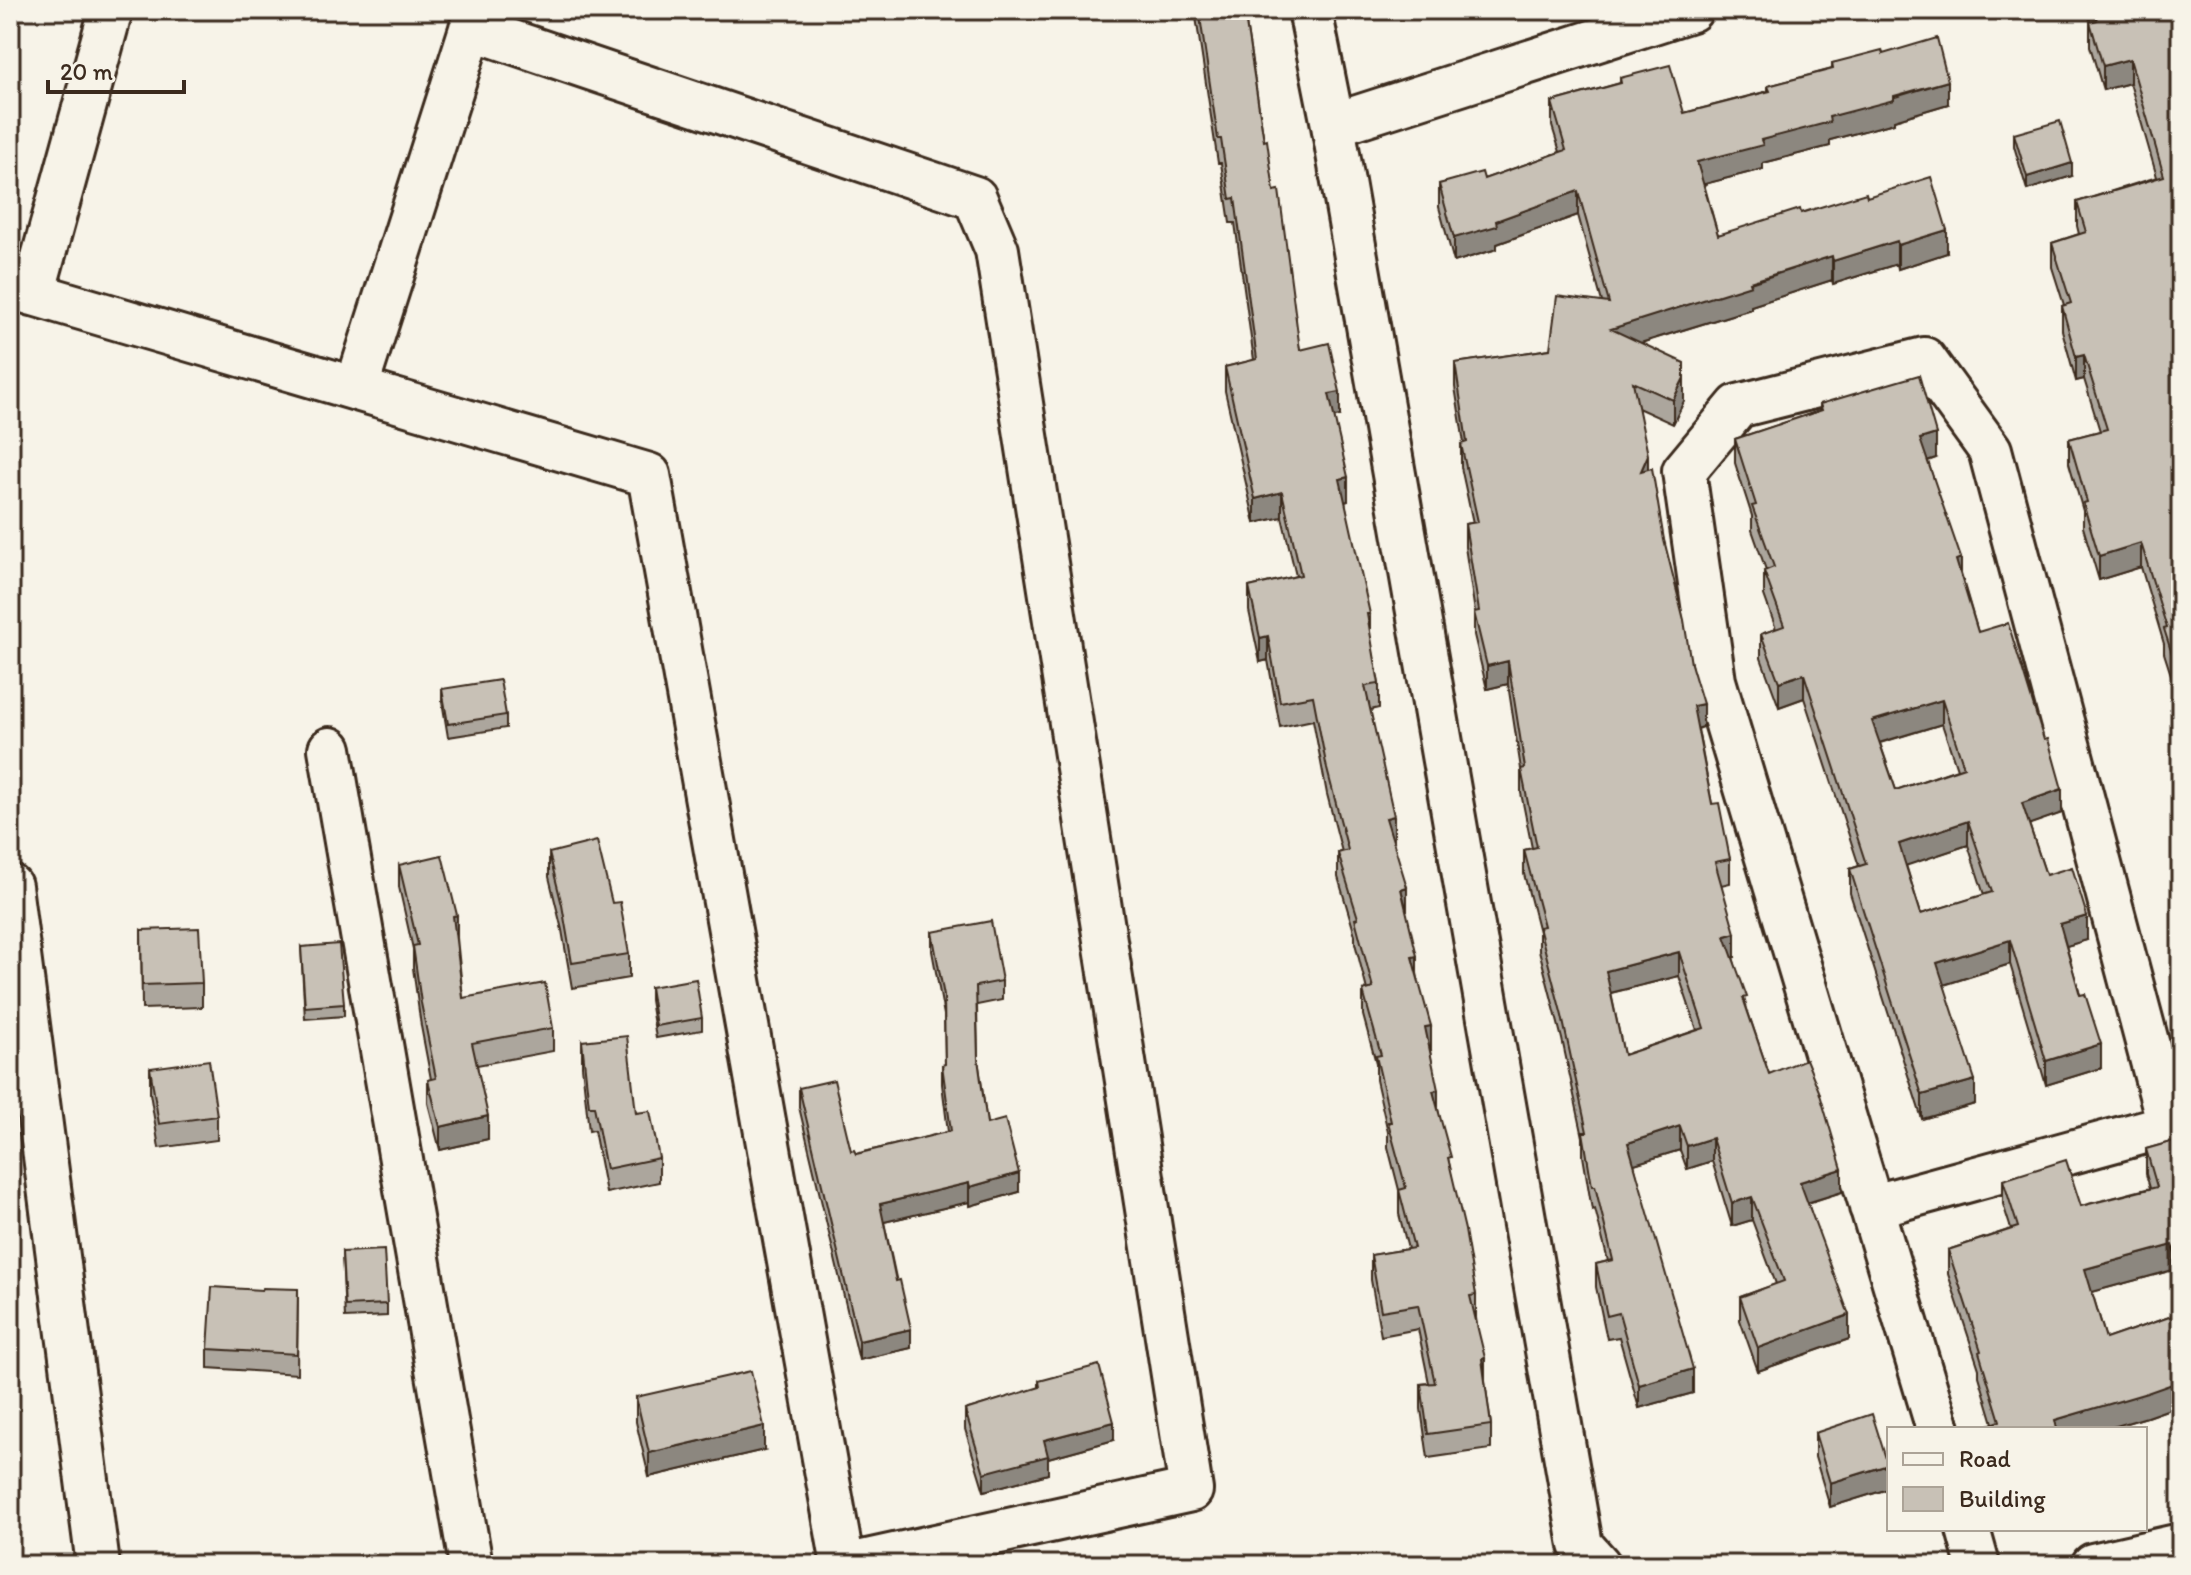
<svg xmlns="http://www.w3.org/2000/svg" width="2191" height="1575" font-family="Itim,sans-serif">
	<rect width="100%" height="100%" fill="#f7f3e8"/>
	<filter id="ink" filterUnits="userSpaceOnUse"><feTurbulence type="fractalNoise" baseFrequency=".0125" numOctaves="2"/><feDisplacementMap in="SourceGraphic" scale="16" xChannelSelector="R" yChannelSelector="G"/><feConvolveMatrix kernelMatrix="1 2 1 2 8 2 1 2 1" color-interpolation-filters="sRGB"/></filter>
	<g filter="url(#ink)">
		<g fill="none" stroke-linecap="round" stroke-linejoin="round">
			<g stroke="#3b2a1e" stroke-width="48">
				<path id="street" d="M1310 10 1333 125 1581 1545 1599 1565
					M471 28 975 198 997 250 1191 1490 849 1565
					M1333 125 1691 10
					M10 287 649 475 843 1565
					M33 294 111 10
					M356 389 477 10
					M330 749 471 1565
					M10 886 98 1565
					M1871 1207 2181 1122
					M1938 1429 1714 681 1684 471 1738 406 1924 359 1990 450 2169 1125
					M1968 1529 1978 1565
					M2093 1565 2181 1545"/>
			</g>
			<use href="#street" stroke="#f7f3e8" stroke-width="42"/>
		</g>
		<path fill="#aca69d" stroke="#3b2a1e" stroke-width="2" fill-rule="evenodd" d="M1176 10H1244L1264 141 1300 350 1340 416 1334 417 1348 501 1345 502 1379 684V708L1370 710 1394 841H1393L1431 1050H1430L1438 1109 1476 1295V1318L1491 1425V1449L1428 1458 1421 1409V1384L1429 1383 1418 1329 1381 1336 1371 1280V1255L1408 1249 1399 1214V1190L1388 1147V1132L1376 1080V1063L1363 1015V991L1367 990 1355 943V935L1338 877V853L1342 852 1327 794 1313 720 1280 727 1268 660 1260 662 1249 611V587L1296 576 1282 517 1255 523 1225 391V367L1254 360 1235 223H1230L1221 163H1218L1196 17Z
			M2087 10H2181V706L2164 653V644L2141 567 2099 580 2083 527V511L2069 463V439L2100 431 2084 379 2076 381 2062 330V306L2064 305 2052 267V243L2079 234 2077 226V202L2157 177 2130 83 2103 90 2090 46V21Z
			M1883 54 1948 104 1894 120V123L1830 140V146L1763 163V169L1704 184 1718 235 1867 197 1947 253 1898 269 1897 264 1833 284 1832 280 1751 306V309L1641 343 1684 401 1673 424 1638 408 1648 469 1691 664 1703 727 1698 729 1712 804 1730 859V883L1721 885 1735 957H1733L1747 1009 1769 1074 1842 1192 1808 1203 1849 1339 1758 1371 1740 1320V1297L1776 1284 1752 1220 1732 1226 1712 1161 1687 1169 1680 1150 1634 1164 1693 1393 1639 1408 1619 1337 1607 1339 1596 1287V1264L1608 1261 1595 1209 1592 1210 1583 1156V1137L1562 1039 1539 950V932L1524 874V850L1532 848 1521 793V769L1508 684 1487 689 1474 635V612H1475L1465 547V524L1473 523 1461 467V444L1464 443 1455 387V363L1550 349 1602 302 1578 215 1497 244V249L1454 262 1439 207V184L1484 179 1560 152 1552 126V102L1620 83V78L1684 113 1768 91V86L1832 69V63ZM1679 976 1697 1030 1624 1055 1611 993Z
			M2014 134 2072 176 2027 190 2014 146Z
			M1820 404 1936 458 1928 461 1978 632 2062 813 2029 824 2046 875 2087 940 2066 946 2101 1068 2046 1085 2010 964 1944 985 1975 1104 1922 1119 1850 893V869L1859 866 1804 698 1779 707 1761 658V634L1776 629 1764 595V571L1766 570 1752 530V516L1735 463V439L1820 411ZM1942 724 1957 769 1896 790 1880 743ZM1968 845 1984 895 1921 914 1906 865Z
			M442 689 506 715V728L448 737 442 701Z
			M549 853 612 903 629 954V978L572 988 562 930 549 877Z
			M399 865 457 938 463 998 553 1028V1051L477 1065 488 1139 440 1150 428 1103V1080L431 1079 421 1026 413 968V949L399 887Z
			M141 930 202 983V1007L142 1009Z
			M932 932 1002 981V1000L977 1005 978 1059 987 1124 1019 1192 970 1206 969 1202 884 1222 911 1348 859 1360 799 1107V1088L851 1151 856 1154 948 1132 942 1084V1065H945L944 1015 932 951Z
			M301 947 344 1004V1016L305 1019Z
			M650 987 702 1018V1030L656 1038 650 1000Z
			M582 1041 659 1158V1182L606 1193 594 1130 589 1131 582 1066Z
			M150 1068 217 1116V1140L159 1148 150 1093Z
			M2181 1139V1296L2173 1270 2092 1292 2106 1339 2181 1313V1405L2147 1417 2106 1429H1989V1425L1993 1423 1979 1376V1369L1948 1274V1250L2011 1229 2003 1204V1180L2081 1206 2150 1188 2146 1174V1149Z
			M342 1252 387 1304V1316L345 1318Z
			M298 1289 297 1374 208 1368V1349L262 1290Z
			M1039 1381 1114 1440 1048 1458V1474L984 1491 965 1429V1410L1039 1388Z
			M636 1397 764 1450 649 1477 636 1422Z
			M1815 1433 1888 1489 1830 1507 1815 1457Z"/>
		<path fill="#8c877f" stroke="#3b2a1e" stroke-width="2" d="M2181 45V69L2176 46Z
			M2130 59V83L2103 90V66Z
			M1948 81V104L1894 120V123L1830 140V146L1763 163V169L1697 186V162L1829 117Z
			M2072 163V176L2027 190V177Z
			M1578 191V215L1497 244V249L1454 262V238L1496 221Z
			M1947 230V253L1898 269V245Z
			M1897 241V264L1833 284V261Z
			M1832 256V280L1751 306V309L1611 352V329Z
			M2084 355V379L2076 381V357Z
			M1684 378V401L1673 424V400Z
			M1340 392V416L1329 418V394Z
			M1936 434V458L1920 463V439Z
			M1648 455V479L1641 471Z
			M1348 477V501L1340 503V479Z
			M1282 492V517L1255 523V499Z
			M2141 543V567L2099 580V556Z
			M1961 558V582L1956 560Z
			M1367 614H1370V638Z
			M1268 636V660L1260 662V638Z
			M1508 661V684L1487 689V666Z
			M1804 674V698L1779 707V682Z
			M1942 700V724L1872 745V721Z
			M1703 704V727L1693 730V706Z
			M2062 789V813L2022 827V803Z
			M1394 816V841L1386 843V818Z
			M1968 821V845L1899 868V844Z
			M1407 887V911L1401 889Z
			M457 915V938L453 939V916Z
			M2087 916V940L2060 948V924Z
			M1735 933V957L1725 960V936Z
			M2010 940V964L1937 987V963Z
			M1679 952V976L1606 994V971Z
			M1417 956V980L1412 957Z
			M1431 1026V1050L1425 1052V1027Z
			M2101 1044V1068L2046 1085V1061Z
			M1975 1080V1104L1922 1119V1095Z
			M1438 1090V1114L1433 1091Z
			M488 1116V1139L440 1150V1127Z
			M1680 1126V1150L1628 1166V1143Z
			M1712 1138V1161L1687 1169V1146Z
			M1842 1169V1192L1800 1205V1182Z
			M1019 1173V1192L970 1206V1187Z
			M969 1183V1202L880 1223V1204Z
			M1752 1197V1220L1732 1226V1203Z
			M2173 1245V1270L2085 1294V1269Z
			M1849 1315V1339L1758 1371V1348Z
			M911 1329V1348L859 1360V1341Z
			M1485 1358V1382L1482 1359Z
			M1693 1369V1393L1639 1408V1385Z
			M2181 1381V1405L2147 1417 2106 1429H2055V1420Z
			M1114 1422V1440L1048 1458V1474L984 1491V1473L1044 1440Z
			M764 1426V1450L649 1477V1453Z
			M1888 1465V1489L1830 1507V1483Z"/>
		<path fill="#c8c1b6" stroke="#3b2a1e" stroke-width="2" fill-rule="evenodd" d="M1199 10H1244L1264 141 1267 140 1274 191 1279 190 1300 350 1329 343 1340 392 1329 394 1348 477 1340 479 1370 614H1367L1379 684 1365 686 1394 816 1386 818 1407 887 1401 889 1417 956 1412 957 1431 1026 1425 1027 1438 1090 1433 1091 1451 1157 1448 1158 1465 1230 1476 1295 1470 1296 1485 1358 1482 1359 1491 1425 1428 1434 1421 1384 1435 1383 1418 1305 1381 1311 1371 1255 1414 1248 1399 1190 1406 1188 1388 1122H1391L1376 1056 1381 1055 1363 991 1373 988 1355 919 1358 918 1338 853 1348 850 1327 769 1313 696 1280 702 1268 636 1260 638 1249 587 1301 575 1282 492 1255 499 1225 367 1257 359 1235 198 1230 199 1221 139H1218Z
			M2094 10H2181V45L2176 46 2181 62V682L2164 629 2167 628 2141 543 2099 556 2083 503 2087 502 2069 439 2107 429 2084 355 2076 357 2062 306 2071 303 2052 243 2086 232 2077 202 2164 176 2130 59 2103 66 2090 22 2097 20Z
			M1937 38 1948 81 1894 96V100L1829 117 1830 122 1761 140 1763 145 1697 162 1718 235 1800 209 1801 213 1866 193 1867 197 1931 177 1947 230 1898 245 1897 241 1833 261 1832 256 1750 282 1751 285 1611 329 1684 363V378L1673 400 1633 382 1648 455 1641 471 1652 468 1664 540 1684 620 1691 664 1703 704 1693 706 1712 804 1719 803 1730 859 1715 862 1735 933 1725 936 1747 997 1743 998 1769 1074 1806 1059 1819 1091 1842 1169 1800 1182 1849 1315 1758 1348 1740 1297 1784 1281 1752 1197 1732 1203 1712 1138 1687 1146 1680 1126 1628 1143 1693 1369 1639 1385 1619 1313 1607 1316 1596 1264 1613 1260 1595 1186H1592L1583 1132H1587L1562 1016 1539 927 1544 926 1524 850 1537 847 1521 769 1525 768 1508 661 1487 666 1474 612 1479 611 1465 524 1478 522 1461 444 1467 442 1455 363 1550 349 1557 296 1609 303 1578 191 1496 221 1497 226 1454 238 1439 184 1482 172 1484 179 1566 150 1552 102 1621 83 1620 78 1670 65 1684 113 1770 91 1768 86 1833 69 1832 63 1882 50 1883 54ZM1679 952 1704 1028 1624 1055 1606 971Z
			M2060 121 2072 163 2027 177 2014 134Z
			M1919 375 1936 434 1920 439 1961 558 1956 560 1978 632 2008 623 2044 740 2048 739 2062 789 2022 803 2046 875 2072 867 2087 916 2060 924 2080 995 2085 994 2101 1044 2046 1061 2010 940 1937 963 1975 1080 1922 1095 1850 869 1866 864 1804 674 1779 682 1761 634 1784 626 1764 571 1774 567 1752 506 1756 505 1735 439 1822 410 1820 404ZM1942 700 1964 767 1896 790 1872 721ZM1968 821 1992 892 1921 914 1899 844Z
			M500 680 506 715 448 724 442 689Z
			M597 841 612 903 620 902 629 954 572 963 562 905 549 853Z
			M442 855 457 915 453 916 463 998 545 983 553 1028 472 1043 488 1116 440 1127 428 1080 436 1078 421 1003 413 946 418 945 399 865Z
			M991 921 1002 981 976 986 978 1059 987 1124 1005 1119 1019 1173 970 1187 969 1183 880 1204 896 1281 900 1280 911 1329 859 1341 799 1088 834 1080 851 1151 854 1150 856 1154 951 1131 942 1065 945 1064 944 996 932 932Z
			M199 928 202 983 142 985 141 930Z
			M339 944 344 1004 305 1007 301 947Z
			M696 979 702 1018 656 1026 650 987Z
			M627 1036 636 1113 650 1111 659 1158 606 1169 594 1106H589L582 1041Z
			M209 1060 217 1116 159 1124 150 1068Z
			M2181 1139V1271L2173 1245 2085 1269 2106 1339 2181 1313V1381L2147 1393 2055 1420 2057 1429H1990L1989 1425 2000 1421 1979 1352 1981 1351 1948 1250 2018 1227 2003 1180 2066 1160 2081 1206 2157 1187 2146 1149Z
			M384 1250 387 1304 345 1306 342 1252Z
			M212 1287 262 1290 263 1288 298 1289 297 1354 208 1349Z
			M1099 1365 1114 1422 1044 1440 1048 1456 984 1473 965 1410 1040 1387 1039 1381Z
			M751 1371 764 1426 649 1453 636 1397Z
			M1872 1414 1888 1465 1830 1483 1815 1433Z"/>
	</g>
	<rect width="2191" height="1575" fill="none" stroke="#f7f3e8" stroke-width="40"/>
	<rect x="20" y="20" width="2151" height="1535" fill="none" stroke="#3b2a1e" stroke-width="3" filter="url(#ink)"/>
	<rect x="1887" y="1427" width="260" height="104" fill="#f7f3e8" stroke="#aca397" stroke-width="2"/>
	<rect x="1903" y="1453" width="40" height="12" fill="#f7f3e8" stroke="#aca397" stroke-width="2"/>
	<text x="1959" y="1467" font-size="24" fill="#3b2a1e">Road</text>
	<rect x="1903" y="1487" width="40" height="24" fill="#c8c1b6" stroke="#aca397" stroke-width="2"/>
	<text x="1959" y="1507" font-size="24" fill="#3b2a1e">Building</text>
	<path d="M48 80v12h136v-12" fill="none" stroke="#3b2a1e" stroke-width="4"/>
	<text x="60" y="80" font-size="24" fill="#3b2a1e" stroke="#f7f3e8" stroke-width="6" paint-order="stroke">20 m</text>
</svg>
